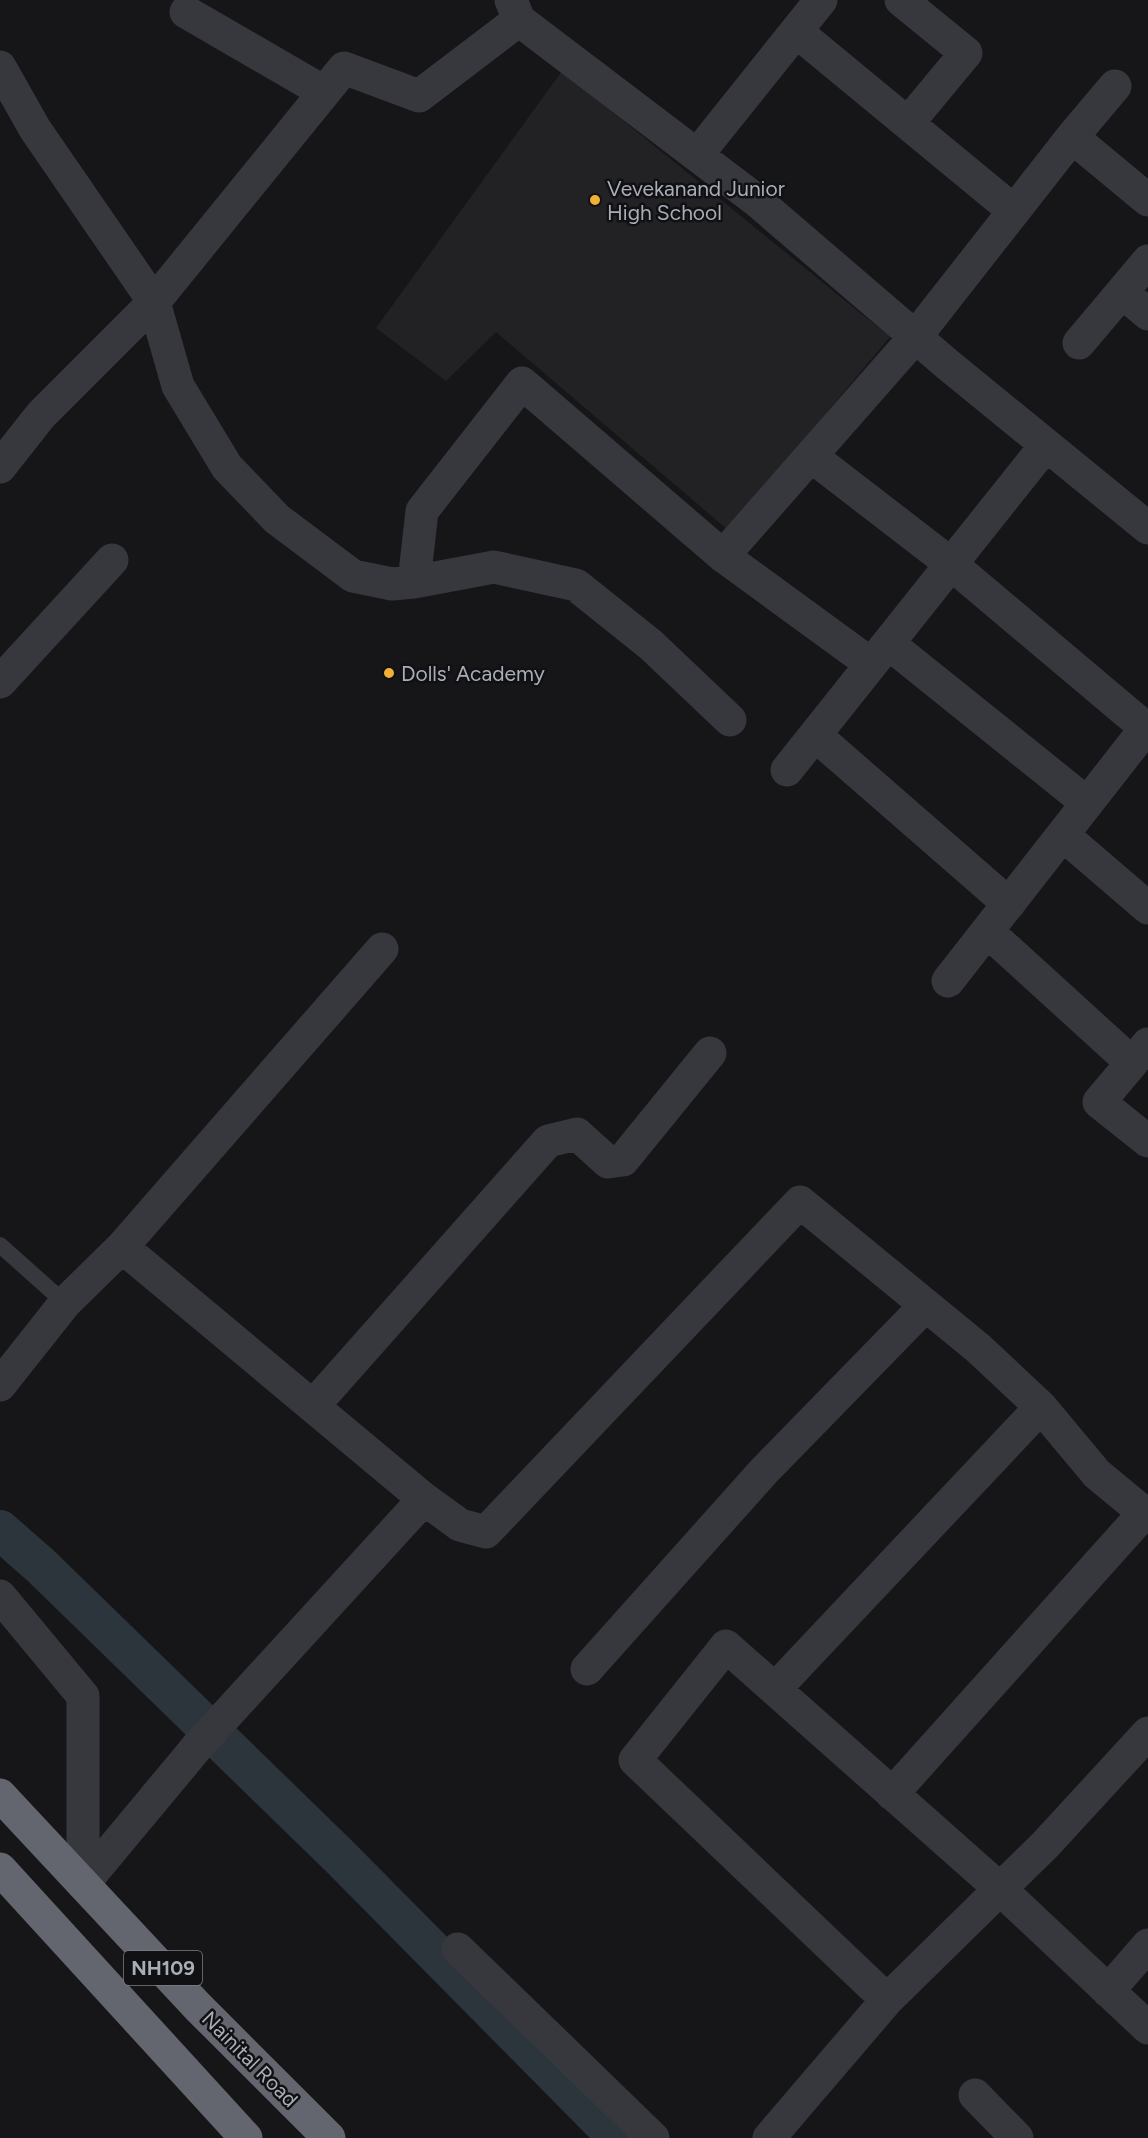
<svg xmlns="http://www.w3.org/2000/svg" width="1148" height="2138" font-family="Figtree,sans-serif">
	<rect width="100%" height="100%" fill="#161618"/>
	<path fill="#222225" d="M562 71 890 337 728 530 496 332 446 381 376 328Z"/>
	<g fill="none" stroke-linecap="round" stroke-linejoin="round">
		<path stroke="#2c353c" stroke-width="40" d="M0 1530 41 1566 340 1857 618 2138"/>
		<path stroke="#37383d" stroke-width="16" d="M0 1245 65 1303"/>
		<path stroke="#37383d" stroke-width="33" d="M511 0 519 20 756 200 947 364 1148 528
			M901 0 966 53 908 123
			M186 12 324 92
			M797 32 1014 211
			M0 67 35 129 154 302 178 386 227 467 277 519 353 576 392 584 414 582 494 567 576 585 651 645 730 720
			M1072 137 1148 200
			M697 155 821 0
			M1122 292 1148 314
			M1079 343 1148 261
			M811 456 951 564 1148 730
			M0 467 41 415 154 302 344 68 419 96 519 20
			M723 556 916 336 1072 137 1115 86
			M414 582 422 511 522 383 723 556 871 664
			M888 643 1087 803
			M0 682 112 560
			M815 735 1009 904
			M787 770 1046 445
			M1063 835 1148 908
			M987 931 1132 1063
			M948 981 1146 728
			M1148 1044 1099 1102 1148 1141
			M122 1247 382 949
			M0 1385 65 1303 122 1247 424 1499 460 1525 486 1532 800 1202 978 1348 1041 1407 1097 1474 1148 1516
			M314 1405 548 1141 577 1134 608 1162 623 1160 710 1053
			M0 1596 83 1696V1884
			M587 1669 764 1471 926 1305
			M775 1689 1041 1407
			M892 1794 1144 1513
			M83 1884 197 1747 424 1499
			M458 1949 653 2138
			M1108 1991 1148 1945
			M887 2000 635 1760 726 1646 999 1888 1148 2028
			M975 2095 1017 2138
			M769 2138 887 2000 1045 1845 1148 1733"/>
		<path stroke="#63666e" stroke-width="33" d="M0 1795 198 2007 329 2138
			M0 1869 246 2138"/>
	</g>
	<g fill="#f2b134" stroke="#111113" stroke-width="2">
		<circle cx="595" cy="200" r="6"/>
		<circle cx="389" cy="673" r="6"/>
	</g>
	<g text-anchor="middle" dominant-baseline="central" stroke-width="5" stroke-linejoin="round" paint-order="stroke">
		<rect fill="#111113" stroke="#7b7e86" stroke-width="1.5" x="124" y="1951" width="78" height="34" rx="4.5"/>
		<g font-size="20" font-weight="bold" fill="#a8adb8">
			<text x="163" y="1968">NH109</text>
		</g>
		<g font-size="21" fill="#a8adb8" stroke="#111113" text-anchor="start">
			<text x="607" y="188">Vevekanand Junior<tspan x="607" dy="24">High School</tspan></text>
			<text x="401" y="673">Dolls' Academy</text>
		</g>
		<g font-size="21" fill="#a8adb8" stroke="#111113">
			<text transform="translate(250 2059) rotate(45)">Nainital Road</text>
		</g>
	</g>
</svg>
